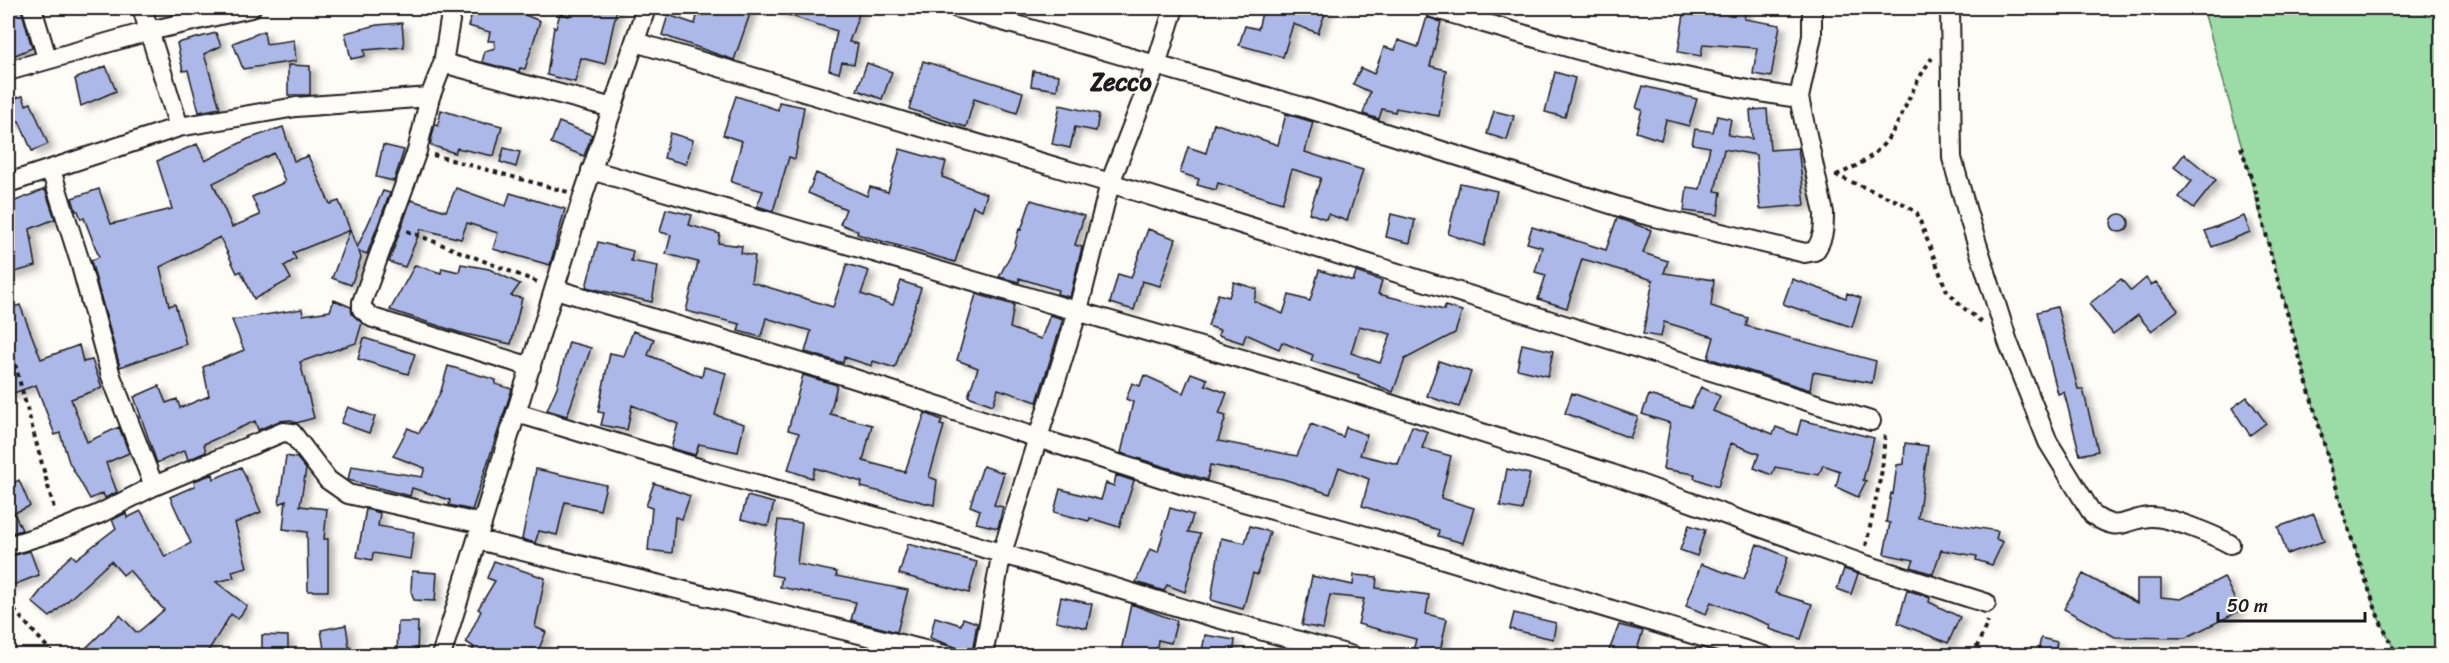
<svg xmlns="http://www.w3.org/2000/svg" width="2449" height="663" font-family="Sriracha,sans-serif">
	<defs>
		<filter id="shadow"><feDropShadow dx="6" dy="4" stdDeviation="3" flood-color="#0004"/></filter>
	</defs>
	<rect width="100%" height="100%" fill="#fdfcf7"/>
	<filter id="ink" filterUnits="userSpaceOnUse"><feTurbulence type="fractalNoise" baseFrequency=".0167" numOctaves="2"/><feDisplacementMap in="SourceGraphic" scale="12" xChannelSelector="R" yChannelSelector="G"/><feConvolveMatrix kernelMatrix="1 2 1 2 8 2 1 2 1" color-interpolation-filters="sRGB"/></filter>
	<g filter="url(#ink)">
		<path fill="#9bdba5" stroke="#5c7c60" stroke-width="1.5" d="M2203 8H2441V655H2397L2379 619 2347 525Z"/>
		<path fill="#acb8e8" stroke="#1c1c1c" stroke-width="1.5" fill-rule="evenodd" filter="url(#shadow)" d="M8 8H21L32 48 8 58Z
			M487 8 509 11 510 9 540 21 525 69 520 68 519 72 482 62 485 51 495 48 494 41H488L490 32 468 26 474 9 486 12Z
			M571 8H617L605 64 581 58 575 82 547 75 554 27 556 28 560 13 569 16Z
			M699 8H752L734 60 662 35 668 15 695 24Z
			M776 8H861L849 42 858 44 854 64 842 62 839 73 829 70 837 31 776 11Z
			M1253 8H1327L1318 33 1293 24 1283 57 1239 45 1245 26 1258 29 1262 13Z
			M1685 8H1746L1744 19 1780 25 1771 77 1753 74 1757 48 1703 44 1701 56 1678 52Z
			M1427 17 1441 22 1430 66 1446 70 1439 116 1396 108 1395 112 1382 109 1379 119 1363 114 1370 92 1353 84 1361 68 1374 74 1384 47 1395 50 1398 40 1418 47Z
			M402 23 404 47 364 50 365 56 351 59 345 33 377 25Z
			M264 31 266 44 294 40 296 61 243 69 233 43Z
			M216 33 221 46 204 54 220 108 199 112 188 70 183 71 177 43Z
			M923 61 1023 92 1017 113 974 99 966 127 909 109Z
			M867 63 892 72 882 99 857 90Z
			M288 65 310 66V95H288Z
			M106 66 116 91 81 106 75 79Z
			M1033 71 1059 75 1057 90 1031 86Z
			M1555 72 1575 78 1565 117 1545 112Z
			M1643 86 1697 99 1689 126 1666 120 1661 140 1636 132 1642 110 1636 108Z
			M23 96 26 105 31 103 48 144 32 151 19 121 8 124V100Z
			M736 96 778 110 779 102 804 107 795 159 789 157 773 211 757 206 763 191 731 182 742 141 723 135Z
			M1060 105 1099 114 1096 131 1075 127 1070 148 1052 144Z
			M1767 109 1770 150 1798 148 1805 205 1760 209 1756 155 1724 149 1715 191 1721 192 1718 215 1684 211 1687 187 1700 189 1710 147 1692 144 1695 129 1713 132 1717 116 1731 119 1728 135 1752 139 1750 110Z
			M441 110 486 124V122L502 126 494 156 457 148 455 153 430 145 435 124 438 126Z
			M1494 111 1514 116 1507 140 1487 134Z
			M1286 114 1313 122 1305 152 1363 170 1347 221 1328 214 1326 219 1309 213 1321 178 1292 169 1282 203 1218 183 1216 190 1197 185 1199 179 1180 173 1188 147 1206 153 1214 123 1278 145Z
			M559 122 592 135 584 156 551 143Z
			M283 127 294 161 308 156 330 204 339 201 357 248 383 191 390 193 367 254 359 251 361 258 351 285 332 278 350 230 293 253 296 259 284 266 291 279 254 299 241 271 237 273 220 237 160 267 169 306 175 304 186 344 120 367 91 261 99 257 84 218 81 219 78 211H76L72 198 99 189 111 224 172 209 157 161 197 144 205 161 248 139ZM274 153 285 182 252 197 260 215 232 227 213 183Z
			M670 133 693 140 686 164 664 158Z
			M383 145 404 150 394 181 376 177Z
			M504 148 520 152 516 167 500 162Z
			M900 149 946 162 942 177 987 194 982 210 973 206 955 262 857 234 858 231 840 224 846 209 808 193 816 173 867 196 870 187 888 192Z
			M2184 154 2216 180 2194 208 2179 197 2192 181 2174 167Z
			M1460 183 1497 191 1484 246 1448 234Z
			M456 188 506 206 510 193 565 209 550 265 493 249 498 233 467 223 461 239 421 229 405 267 389 262 411 200 446 211Z
			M45 189 55 219 30 229 36 266 8 274V204Z
			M1031 200 1084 216 1075 245 1082 247 1070 297 1057 294 1058 290 1019 278V282L999 277 1014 248 1019 229 1021 230Z
			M666 209 692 215 689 225 720 234 718 243 742 246 741 253 755 256 751 282 833 307 847 264 869 271 861 294 893 305 901 281 921 288 895 368 873 361 872 366 844 357 843 363 805 352 811 331 766 318 761 337 738 331 740 324 686 311 698 262 666 254 671 235 660 232Z
			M1391 214 1415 220 1410 243 1386 237Z
			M2111 223a9 9 0 1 1 18 0a9 9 0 1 1-18 0Z
			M2244 216 2250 232 2212 247 2205 231Z
			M1617 218 1651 230 1643 253 1668 261 1664 273 1714 280 1711 306 1748 318 1746 326 1876 361 1872 383 1813 372 1810 390 1708 358 1714 337 1664 322 1661 337 1643 334 1653 280 1590 261 1582 259 1567 308 1538 299 1546 275 1535 272 1542 247 1527 243 1532 227 1606 250Z
			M1148 229 1176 239 1160 286 1142 281 1134 310 1110 303 1118 274 1131 278Z
			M598 242 633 251 631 261 658 266 652 302 586 287Z
			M461 264 489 269 520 284 511 296 522 298 511 344 461 333 390 310 415 265 441 273 442 268 459 272Z
			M1319 270 1353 281 1356 272 1382 281 1378 294 1444 310 1445 306 1462 311 1455 333 1405 359 1393 392 1358 377 1359 375 1311 361 1313 355 1282 342 1279 349 1246 334 1243 343 1218 335 1220 330 1208 326 1218 294 1229 297 1234 282 1257 289 1254 301 1283 314 1289 295 1310 301ZM1359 326 1391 334 1380 363 1351 353Z
			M2146 278 2151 285 2156 282 2178 310 2151 331 2138 315 2113 334 2089 304 2121 279 2131 291Z
			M1792 279 1846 298 1847 293 1861 298 1852 327 1783 304Z
			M976 294 1014 305 1010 328 1041 339 1050 315 1063 319 1037 402 998 389 993 405 968 396 978 368 957 360Z
			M334 300 351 307 352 314 362 323 356 343 300 362 314 418 296 423 291 420 279 421 258 430 255 421 204 444 206 452 188 460 185 450 157 463 134 397 159 386 166 403 177 399 180 408 209 396 203 367 244 350 232 320 302 309 303 315 330 311Z
			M20 305 41 359 79 345 83 362 92 360 102 388 71 399 87 442 119 427 129 453 106 463 117 492 105 498 103 493 90 499 69 462 60 433 55 435 36 385 8 395V309Z
			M2057 307 2078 389H2083L2098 451 2080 455 2064 392 2058 394 2037 312Z
			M633 331 654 339 648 355 702 377 704 367 726 373 715 415 744 424 738 452 699 444 695 455 671 448 678 424 632 405 627 430 601 425 604 413 598 412 610 353 624 356Z
			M364 338 415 354 408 374 358 359Z
			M569 342 591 348 567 416 547 410 557 387Z
			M1522 344 1553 351 1548 376 1517 369Z
			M1439 361 1471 372 1459 407 1427 396Z
			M448 366 496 380 495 384 512 389 472 510 449 505 450 500 412 488 410 496 348 480 351 466 422 477 425 468 393 456 408 428 419 433 441 391Z
			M1191 373 1207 379 1205 385 1227 393 1219 414 1226 416 1218 441 1297 456 1311 424 1343 437 1346 427 1367 435 1360 455 1398 464 1412 426 1428 432 1422 448 1451 456 1441 498 1474 508 1463 543 1438 536 1439 530 1362 506 1369 479 1339 467 1330 494 1283 479 1210 465 1207 480 1121 453 1133 402 1126 399 1132 383 1140 386 1144 375 1183 393Z
			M803 375 837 385 830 414 872 425 863 461 905 472 925 413 942 420 940 425 944 426 929 477 937 480 934 505 861 487 862 482 815 468 812 478 788 470 799 433 788 430Z
			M1701 387 1720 396 1713 411 1773 434 1776 427 1797 435 1801 420 1874 438 1863 480 1866 481 1858 497 1836 487 1840 471 1823 465 1819 475 1775 467 1772 475 1754 468 1759 454 1731 443 1718 487 1694 478 1695 474 1663 469 1670 423 1642 414 1649 395 1691 408Z
			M1572 393 1638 417 1630 438 1565 413Z
			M2247 397 2266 423 2250 435 2232 408Z
			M348 407 375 417 369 433 341 423Z
			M1905 443 1928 446 1918 518 1998 531 1996 539 2003 542 1992 565 1976 560 1977 556 1941 550 1933 574 1911 567 1914 560 1884 554 1890 523 1886 522 1891 493 1893 494 1897 465 1904 464Z
			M286 456 297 458 306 469 300 506 327 509 324 539H328V591H308L307 532 283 529 286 501 279 504Z
			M983 466 1004 473 994 505 1003 507 998 528 976 523 980 510 970 506Z
			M241 467 261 512 235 523 247 567 232 571 234 578 216 582 247 606 238 619 231 614 205 656H96L85 649 120 615 137 633 164 610 129 570 123 575 111 561 50 617 32 602 62 564 72 555 76 559 116 528 112 520 126 513 127 518 141 511 165 557 191 543 170 497 195 486 194 481 213 474 214 479Z
			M536 469 606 485 600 510 565 502 557 535 539 531 535 543 522 539Z
			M1507 469 1530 474 1522 510 1500 506Z
			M1116 475 1134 481 1119 527 1090 518 1089 521 1054 512 1060 489 1101 500 1106 483 1114 486Z
			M19 480 30 506 14 513 22 530 8 534V486Z
			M654 483 690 496 682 519 675 517 672 553 648 550 652 508 646 506Z
			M747 496 774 503 768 526 741 519Z
			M1170 508 1193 515 1188 532 1200 534 1185 592 1167 585 1164 591 1136 582 1150 549 1158 552Z
			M366 509 380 513 378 526 414 532 410 559 373 553 372 560 357 557Z
			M2314 514 2324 541 2287 554 2278 527Z
			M778 520 802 523 797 564 837 572 836 576 908 590 897 632 851 620 856 602 780 587 782 577 771 575Z
			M1689 525 1705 530 1697 556 1680 550Z
			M1250 526 1270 532 1257 575 1253 573 1243 609 1211 600 1221 538 1245 543Z
			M908 544 977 562 969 593 899 574Z
			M1757 544 1788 557 1775 593 1812 604 1801 639 1769 629 1770 625 1711 602 1706 614 1686 606 1701 564 1744 579Z
			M30 551 39 575 8 587V557Z
			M494 561 545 578 535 627 546 632 536 656H470L474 647 466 642 481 611 478 609 495 581 487 578Z
			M1844 569 1858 574 1851 594 1837 589Z
			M412 571 437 573 435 601 414 600 411 591Z
			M2083 574 2137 603V579H2161V597L2181 599 2224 577 2240 611 2185 638 2115 637 2064 609Z
			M1354 575 1377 577 1376 588 1429 595 1426 614 1447 619 1439 656H1412L1416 639 1358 624 1364 599 1330 595 1323 629 1302 625 1312 576 1353 585Z
			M1907 590 1925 596 1930 598 1929 602 1960 617 1948 643 1898 623Z
			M1061 597 1092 604 1087 628 1056 621Z
			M1131 604 1177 621 1171 643 1158 640 1156 656H1120Z
			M1514 613 1556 623 1553 639 1510 629Z
			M935 617 961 625 963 618 977 623 972 653 930 638Z
			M398 622H418L417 656H397Z
			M346 625 350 654 325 656 321 630Z
			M1619 625 1643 631 1635 656H1607Z
			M262 635 288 636V654H262Z
			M1205 635 1235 640 1233 656H1201Z
			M2041 638 2057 642 2054 656H2037Z"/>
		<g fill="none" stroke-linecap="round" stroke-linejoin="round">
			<g stroke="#1c1c1c" stroke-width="22">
				<path id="minor" d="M32 8 47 58
					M142 8 179 127
					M452 8 443 63 430 97 417 151 362 302V309L373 318 531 367
					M957 8 1306 108 1642 214 1805 253 1815 251C1824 238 1824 228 1824 213L1799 98 1812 36V8
					M1433 8C1553 43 1675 81 1799 98
					M1950 8 1952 158 1968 215 2008 342 2048 442 2093 515C2120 534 2124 519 2150 517 2168 516 2214 535 2230 544
					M635 42 1110 183 1871 421
					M443 63 613 108
					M8 71 149 31 251 8
					M51 170 80 262 111 376 154 486
					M591 170 1311 379 1612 474 1860 563 1986 603
					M8 183 179 127 296 107 430 97
					M555 289 852 378 1193 488 1377 539 1765 656
					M517 413 712 472 921 529 1185 609 1353 656
					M478 540 949 656
					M8 546 59 530 99 514 154 486 283 432 292 433 328 480 348 494 482 524
					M441 656 583 196 646 8
					M983 656 1001 556 1078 310 1110 183 1156 65 1174 8"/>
			</g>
			<path stroke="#1c1c1c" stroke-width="4" stroke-dasharray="4.5 4.5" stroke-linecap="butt" d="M2241 147 2257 196 2273 263 2347 525 2379 619 2397 656
				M433 155 568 192
				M1835 175 1904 204 1917 213 1946 289 1961 306 1983 323
				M1836 175C1905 149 1895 109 1932 58
				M407 231 540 283
				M8 338 55 512
				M1866 546 1882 470 1885 433
				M8 603 55 656
				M1973 656 1988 621"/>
			<use href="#minor" stroke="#fdfcf7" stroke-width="18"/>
		</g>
	</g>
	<g text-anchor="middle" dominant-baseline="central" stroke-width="4.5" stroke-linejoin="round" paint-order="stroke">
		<g font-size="24" font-weight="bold" fill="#1c1c1c" stroke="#fdfcf7">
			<text x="1121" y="82">Zecco</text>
		</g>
	</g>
	<rect width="2449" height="663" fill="none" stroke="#fdfcf7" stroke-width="30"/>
	<rect x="15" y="15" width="2419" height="633" fill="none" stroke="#1c1c1c" stroke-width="2" filter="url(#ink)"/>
	<path d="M2218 612v9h147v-9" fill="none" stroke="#1c1c1c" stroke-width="3"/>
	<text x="2227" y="612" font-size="18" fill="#1c1c1c" stroke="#fdfcf7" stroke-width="4.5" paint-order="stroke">50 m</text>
</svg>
